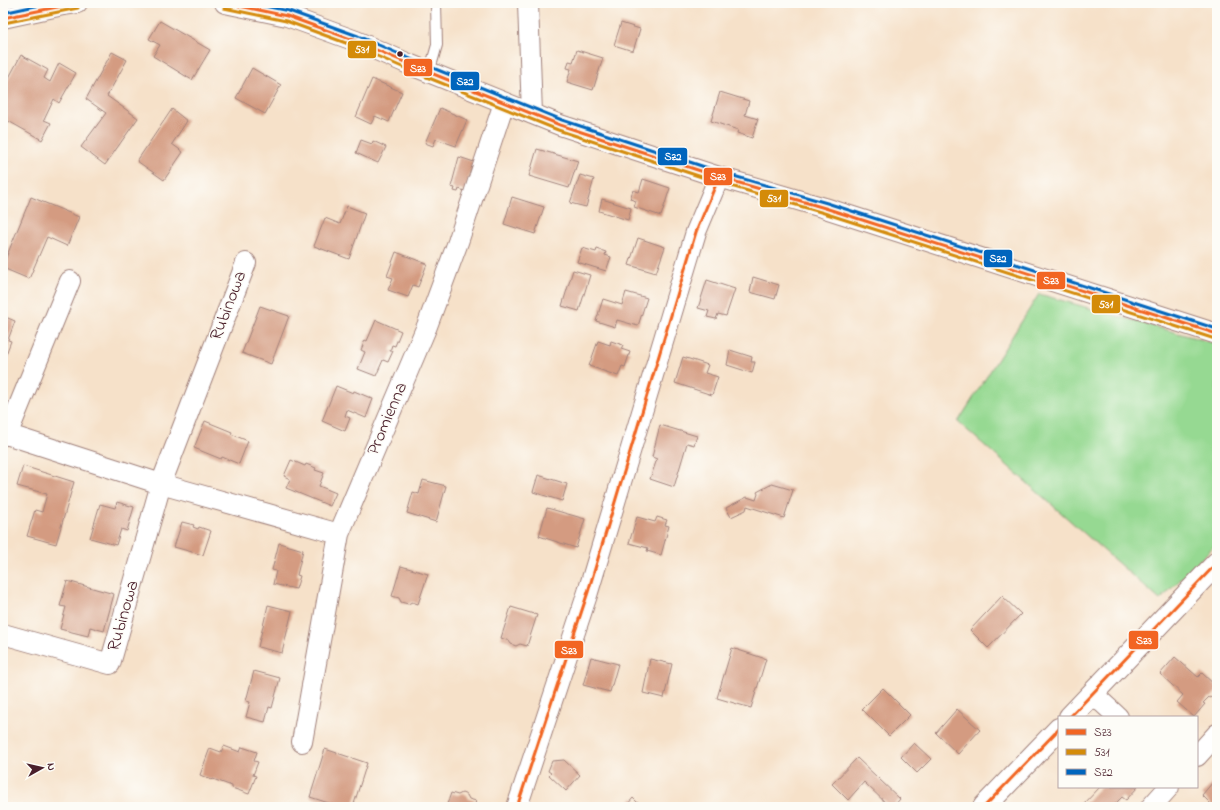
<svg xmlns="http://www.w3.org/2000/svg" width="1220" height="810" font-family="'Indie Flower',sans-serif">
	<rect width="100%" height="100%" fill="#fdfcf7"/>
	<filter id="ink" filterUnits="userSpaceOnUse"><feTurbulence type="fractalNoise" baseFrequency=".025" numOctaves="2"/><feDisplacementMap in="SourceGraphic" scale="8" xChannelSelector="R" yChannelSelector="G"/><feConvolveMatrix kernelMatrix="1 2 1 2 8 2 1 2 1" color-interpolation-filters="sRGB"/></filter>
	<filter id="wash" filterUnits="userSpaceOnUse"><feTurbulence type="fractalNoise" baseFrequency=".012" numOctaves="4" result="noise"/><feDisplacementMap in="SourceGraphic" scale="16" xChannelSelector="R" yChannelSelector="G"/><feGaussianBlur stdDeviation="0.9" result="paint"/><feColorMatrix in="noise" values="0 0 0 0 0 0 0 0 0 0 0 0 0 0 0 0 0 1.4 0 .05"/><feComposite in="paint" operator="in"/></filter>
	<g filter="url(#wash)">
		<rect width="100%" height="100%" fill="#f6e1c9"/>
		<path fill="#96d992" stroke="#707c5e" d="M1039 294 1217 344V543L1160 600 958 422Z"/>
		<g id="blocks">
			<path fill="#d49b81" d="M160 21 210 50 192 80 153 56 160 45 149 39Z
				M621 23 640 29 633 51 614 45Z
				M577 50 603 58 593 90 567 82 571 69 567 68 569 61 573 62Z
				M112 52 127 60 107 96 138 118 105 165 81 147 106 113 86 99Z
				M21 55 48 70 44 78 50 82 59 63 76 73 59 103 54 99 44 120 51 123 42 140 3 118V89Z
				M252 68 281 85 265 114 236 98Z
				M372 79 402 92 389 122 375 116 371 124 356 117Z
				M720 92 749 101 745 115 758 119 752 138 737 133 738 130 711 121Z
				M440 108 467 120 456 146 436 139 433 146 425 143Z
				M172 109 187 121 172 144 183 152 164 180 137 161Z
				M361 140 372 144 373 141 386 147 378 163 356 153Z
				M537 149 578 161 569 188 529 176Z
				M459 157 474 162 465 191 459 189 458 192 454 191 455 188 451 187Z
				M580 175 594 179 586 207 570 203Z
				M643 179 670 188 661 216 634 207 636 201 630 199 633 190 639 192Z
				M31 197 79 217 67 246 47 237 29 279 3 268V265Z
				M512 197 544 207 535 234 504 224Z
				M602 199 631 208 628 220 599 211Z
				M347 206 365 213 349 259 314 246 325 218 340 224Z
				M638 238 665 247 656 273 629 265Z
				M582 248 596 252 597 249 606 252 605 255 611 257 606 271 577 262Z
				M396 252 427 264 418 287 413 285 408 297 388 290 393 278 387 276Z
				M573 270 590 275 579 311 562 306Z
				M753 277 779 285 775 299 750 292Z
				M707 280 735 289 726 316 718 314 716 319 707 317 709 311 698 308Z
				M626 292 647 298 638 326 617 320 615 327 596 321 603 299 622 305Z
				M260 306 289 316 271 364 242 353Z
				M3 316 15 321 8 340 11 341 3 362Z
				M376 320 401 331 395 346 392 345 390 351H393L388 362 383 360 376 376 358 369 365 352 361 350 365 340 367 341Z
				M598 341 610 345 611 341 623 345 621 349 630 352 625 367 622 366 618 376 589 366Z
				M730 350 752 357 751 362H755L752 373 727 365Z
				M683 357 708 365 705 373 718 377 712 395 675 383Z
				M336 386 353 393 354 391 373 399 366 418 347 410 345 416 350 418 345 431 322 421Z
				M205 421 232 432 231 434 248 441 239 464 222 457 221 459 194 448Z
				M660 425 697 436 694 445 687 443 674 487 650 479 657 459 652 457Z
				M291 460 305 466 306 464 316 468 315 470 324 473 319 486 336 493 330 506 286 488 290 479 284 476Z
				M23 466 74 482 56 544 27 536 35 510 42 512 47 494 17 486Z
				M538 475 567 484 562 501 533 492Z
				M423 480 446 486 436 522 407 513 413 492 419 494Z
				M772 484 793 490 784 518 747 506 746 510 731 517 726 508 747 497 756 500 758 494 757 492Z
				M117 502 134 507 127 531 121 529 116 545 90 538 100 504 115 508Z
				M547 508 585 519 576 548 539 536Z
				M637 517 655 522 657 517 667 520 665 525 669 526 661 555 647 551 648 548 629 543Z
				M182 522 194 525 193 527 198 529 199 527 211 531 203 555 174 547Z
				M279 543 303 550 297 575 300 576 296 589 273 584 276 571 272 570Z
				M401 566 428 574 418 604 412 602 408 604 401 602 399 598 392 596Z
				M67 581 114 594 104 631 90 627 88 636 60 629 66 607 60 606Z
				M1002 596 1021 614 988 648 970 630Z
				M268 605 292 611 282 653 258 647Z
				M511 607 537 615 527 646 520 644 516 646 511 644 509 641 501 638Z
				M732 648 766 659 751 708 717 698Z
				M591 657 618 664 610 692 583 685Z
				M1175 657 1198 677 1202 673 1217 687V691L1211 698 1209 697 1203 703 1205 704 1194 717 1177 702 1183 695 1160 674Z
				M650 659 672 664 664 698 643 693Z
				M254 671 280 678 272 708 269 707 265 722 246 717 250 702 246 701Z
				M883 688 910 715 889 736 862 709Z
				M957 709 980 730 958 754 936 733Z
				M914 743 931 759 917 773 901 757Z
				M224 746 240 752 242 747 257 752 254 761 258 762 253 775 256 776 249 794 232 788V786L213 779 212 780 200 775 210 748 221 752Z
				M325 749 367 763 353 807H341L310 797Z
				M857 758 900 799 893 807H890L864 782 848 800 832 784Z
				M564 760 580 775 566 791 549 775 551 773 548 771 552 761Z
				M1213 782 1216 785 1217 783V807H1214L1202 795Z
				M1100 787H1138L1126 800 1122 797 1112 807H1088L1084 804Z
				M451 793 458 795 462 793 467 795 469 799 476 801 474 807H446Z
				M633 798 642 807H625Z"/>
		</g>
	</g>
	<g filter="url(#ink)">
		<use href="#blocks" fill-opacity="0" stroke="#a0807a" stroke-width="1"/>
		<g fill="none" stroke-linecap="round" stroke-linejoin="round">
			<g stroke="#a0807a" stroke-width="12">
				<path id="lane" d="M429 73 437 45 436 3"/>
			</g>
			<g stroke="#a0807a" stroke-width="22">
				<path id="street" d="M225 3 287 16 356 41 411 65 560 125 719 177 825 208 1217 334
					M528 3 532 114
					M3 18 63 5 77 3
					M3 433 161 484 339 534
					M7 435 70 281
					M3 634 110 664 161 484 246 263
					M1093 694 1118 717
					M302 742 339 534 427 326 458 242 504 103
					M1197 756 1217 734
					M517 807 588 592 696 232 719 177
					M1151 807 1169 787"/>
			</g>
			<g stroke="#a0807a" stroke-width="24">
				<path id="secondary" d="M1070 717 1217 563
					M984 807 1059 729"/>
			</g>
			<use href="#lane" stroke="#fff" stroke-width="10"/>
			<use href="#street" stroke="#fff" stroke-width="20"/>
			<use href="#secondary" stroke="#fff" stroke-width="22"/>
			<g stroke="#fdfcf7" stroke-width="6">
				<path id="bus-1" d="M225 3 287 16 356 41 411 65 560 125 719 177 825 208 1217 334
					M3 18 77 3
					M1070 717 1217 563
					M517 807 588 592 696 232 719 177
					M984 807 1059 729"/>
			</g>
			<g stroke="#fdfcf7" stroke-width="6">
				<path id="bus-2" d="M224 8 286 21 354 46 409 70 558 130 717 182 824 213 1215 339
					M4 23 78 8"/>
			</g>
			<g stroke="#fdfcf7" stroke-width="6">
				<path id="bus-3" d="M249 3 289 11 358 36 413 60 562 120 720 172 827 203 1217 329
					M3 13 49 3"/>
			</g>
			<use href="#bus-1" stroke="#f26522" stroke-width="3"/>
			<use href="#bus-2" stroke="#d48b09" stroke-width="3"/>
			<use href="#bus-3" stroke="#0065bd" stroke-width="3"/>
		</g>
	</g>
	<circle fill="#4a1f2b" stroke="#fdfcf7" stroke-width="1.5" cx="400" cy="54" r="3.5"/>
	<g text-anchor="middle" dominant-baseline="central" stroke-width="3" stroke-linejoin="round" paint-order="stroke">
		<g font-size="18" fill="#4a1f2b" stroke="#fdfcf7">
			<text transform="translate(229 306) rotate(-69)">Rubinowa</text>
			<text transform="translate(388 419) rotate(-67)">Promienna</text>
			<text transform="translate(124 616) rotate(-74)">Rubinowa</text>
		</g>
	</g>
	<g stroke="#fdfcf7" stroke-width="1.5">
		<rect x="347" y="40" width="30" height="19" rx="4" fill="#d48b09"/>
		<rect x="403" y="58" width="30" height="19" rx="4" fill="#f26522"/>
		<rect x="450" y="71" width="30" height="20" rx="4" fill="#0065bd"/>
		<rect x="657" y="147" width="31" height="19" rx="4" fill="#0065bd"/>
		<rect x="703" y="167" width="30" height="19" rx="4" fill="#f26522"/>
		<rect x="759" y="189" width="30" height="19" rx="4" fill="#d48b09"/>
		<rect x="983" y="249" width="30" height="19" rx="4" fill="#0065bd"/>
		<rect x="1036" y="271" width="30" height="19" rx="4" fill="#f26522"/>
		<rect x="1091" y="294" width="30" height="20" rx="4" fill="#d48b09"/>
		<rect x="1128" y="630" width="31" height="20" rx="4" fill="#f26522"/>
		<rect x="554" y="640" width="30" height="19" rx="4" fill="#f26522"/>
	</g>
	<g font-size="11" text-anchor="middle" font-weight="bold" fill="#fff">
		<text x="362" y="53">531</text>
		<text x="418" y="72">Sz3</text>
		<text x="465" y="85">Sz2</text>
		<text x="673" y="160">Sz2</text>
		<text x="718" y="180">Sz3</text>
		<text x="774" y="202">531</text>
		<text x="998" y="262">Sz2</text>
		<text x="1051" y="284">Sz3</text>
		<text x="1106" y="308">531</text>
		<text x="1144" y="644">Sz3</text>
		<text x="569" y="654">Sz3</text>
	</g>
	<rect width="1220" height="810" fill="none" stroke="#fdfcf7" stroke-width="16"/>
	<rect x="1058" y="716" width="140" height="72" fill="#fdfcf7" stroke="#b5a4a5"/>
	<rect x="1066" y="729" width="20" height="6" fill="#f26522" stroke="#b5a4a5"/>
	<text x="1094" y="736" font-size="12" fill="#4a1f2b">Sz3</text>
	<rect x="1066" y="749" width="20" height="6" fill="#d48b09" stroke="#b5a4a5"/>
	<text x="1094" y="756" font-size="12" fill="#4a1f2b">531</text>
	<rect x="1066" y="769" width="20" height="6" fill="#0065bd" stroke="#b5a4a5"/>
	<text x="1094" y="776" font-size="12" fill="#4a1f2b">Sz2</text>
	<g transform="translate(42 768) rotate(82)" stroke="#fdfcf7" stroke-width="3" paint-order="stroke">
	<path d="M0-3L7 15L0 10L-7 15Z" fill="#4a1f2b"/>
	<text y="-6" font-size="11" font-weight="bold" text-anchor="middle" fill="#4a1f2b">N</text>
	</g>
</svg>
